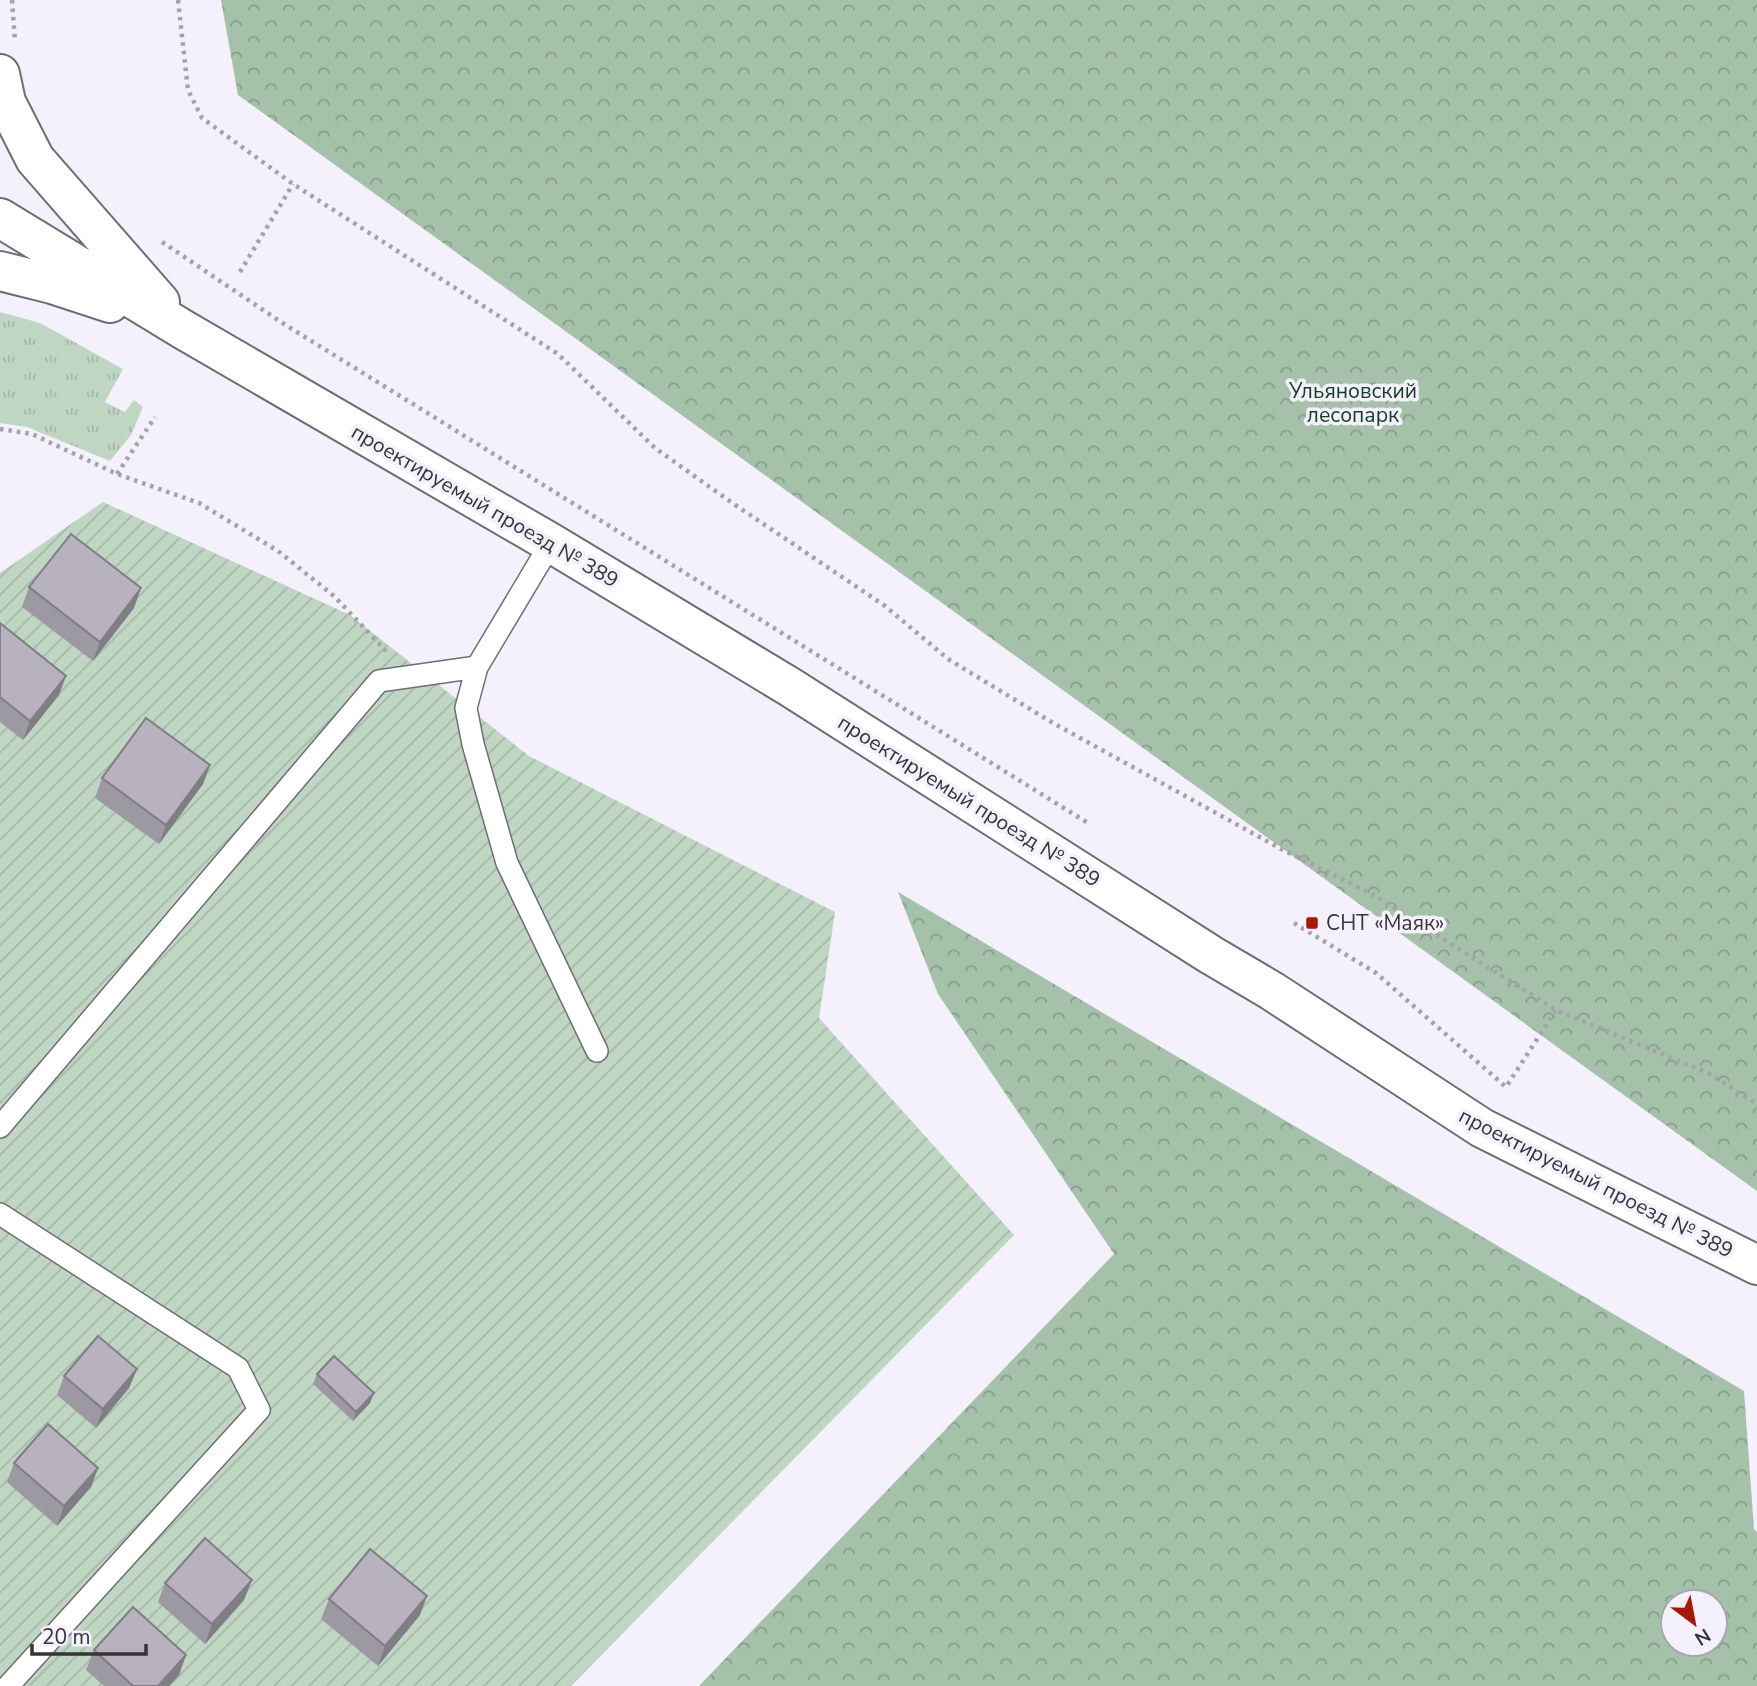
<svg xmlns="http://www.w3.org/2000/svg" width="1757" height="1686" font-family="'Nunito Sans',sans-serif">
	<defs>
		<pattern id="grass-tufts" width="24" height="20" patternUnits="userSpaceOnUse" patternTransform="scale(1.75)"><rect width="24" height="20" fill="#bed6c2"/><path d="M3 7l-1-3M5 7V3M7 7l1-3M15 17l-1-3M17 17v-4M19 17l1-3" fill="none" stroke="#a4b8a7"/></pattern>
		<pattern id="forest-crowns" width="20" height="18" patternUnits="userSpaceOnUse" patternTransform="scale(1.75)"><rect width="20" height="18" fill="#a5c1aa"/><path d="M2 6a3 3 0 1 1 6 0M12 15a3 3 0 1 1 6 0" fill="none" stroke="#879e8b"/></pattern>
		<pattern id="garden-furrows" width="10" height="10" patternUnits="userSpaceOnUse" patternTransform="scale(1.75)"><rect width="10" height="10" fill="#bed6c2"/><path d="M-1 1l2-2M0 10L10 0M9 11l2-2" fill="none" stroke="#a4b8a7"/></pattern>
	</defs>
	<rect width="100%" height="100%" fill="#f4f0fc"/>
	<path fill="url(#grass-tufts)" d="M0 312 40 323 123 369 105 402 125 412 134 400 143 407 131 435 110 461 27 427 0 423Z"/>
	<path fill="url(#forest-crowns)" fill-rule="evenodd" d="M221 0H1757V1191L238 95Z
		M898 892 1744 1391 1754 1529 1757 1532V1686H699L1114 1254 938 994ZM1715 1602V1644H1673V1602Z"/>
	<path fill="url(#garden-furrows)" d="M103 502 350 615 529 756 835 912 819 1018 1014 1235 571 1686H0V573Z"/>
	<g fill="none" stroke-linecap="round" stroke-linejoin="round">
		<g stroke="#706c76" stroke-width="24">
			<path id="service" d="M477 667 466 708 473 744 507 863 597 1051
				M0 1127 379 681 477 667 551 543
				M0 1214 238 1368 259 1410 8 1686"/>
		</g>
		<g stroke="#706c76" stroke-width="42">
			<path id="secondary" d="M0 74 6 102 35 159 160 302
				M0 218 184 330 551 543 790 687 1211 955 1272 991 1482 1128 1757 1265
				M0 271 52 284 110 303"/>
		</g>
		<path stroke="#a5a2ab" stroke-width="4.5" stroke-dasharray="3.5 5" stroke-linecap="butt" d="M12 0 15 41
			M178 0 188 90 202 118 293 184 558 354 655 448 731 502 885 606 948 659 1053 723 1283 850 1370 893 1556 1010 1710 1074 1757 1104
			M162 242 284 324 1088 823
			M240 272 293 184
			M0 429 32 434 117 474 199 503 278 551 334 596 386 651
			M117 474 155 417
			M1294 923 1376 973 1506 1087 1556 1010"/>
		<use href="#service" stroke="#fff" stroke-width="21"/>
		<use href="#secondary" stroke="#fff" stroke-width="38"/>
	</g>
	<path fill="#9d99a3" d="M29 587 134 608 93 661 22 607Z
		M0 623 59 695 23 740 0 722Z
		M210 765 203 784 159 844 95 798 102 778Z
		M137 1369 129 1388 96 1428 57 1395 64 1376Z
		M317 1374 370 1403 353 1421 313 1384Z
		M14 1463 98 1468 91 1487 57 1526 7 1482Z
		M165 1583 244 1600 205 1644 158 1602Z
		M329 1599 420 1615 378 1666 321 1619Z
		M94 1650 186 1655 179 1675 169 1686H104L86 1670Z"/>
	<path fill="#807d85" d="M141 588 134 608 93 661 100 642Z
		M66 676 59 695 23 740 30 721Z
		M210 765 203 784 159 844 166 825Z
		M137 1369 129 1388 96 1428 103 1409Z
		M374 1393 370 1403 353 1421 356 1412Z
		M98 1468 91 1487 57 1526 64 1506Z
		M252 1580 244 1600 205 1644 212 1624Z
		M427 1596 420 1615 378 1666 385 1646Z
		M186 1655 179 1675 169 1686H158Z"/>
	<path fill="#b7b2be" stroke="#807d85" stroke-width="2" d="M71 534 141 588 100 642 29 587Z
		M0 623 66 676 30 721 0 697Z
		M146 718 210 765 166 825 102 778Z
		M98 1336 137 1369 103 1409 64 1376Z
		M334 1356 374 1393 356 1412 317 1374Z
		M48 1424 98 1468 64 1506 14 1463Z
		M205 1538 252 1580 212 1624 165 1583Z
		M370 1549 427 1596 385 1646 329 1599Z
		M133 1607 186 1655 158 1686H133L94 1650Z"/>
	<rect fill="#a81700" stroke="#f4f0fc" stroke-width="2.5" x="1305" y="916" width="14" height="14" rx="3.5"/>
	<g text-anchor="middle" dominant-baseline="central" stroke-width="7" stroke-linejoin="round" paint-order="stroke">
		<g font-size="21" fill="#134121" stroke="#f4f0fc">
			<text x="1353" y="391">Ульяновский<tspan x="1353" dy="24">лесопарк</tspan></text>
		</g>
		<g font-size="21" fill="#363439" stroke="#f4f0fc">
			<text transform="translate(485 506) rotate(30)">проектируемый проезд № 389</text>
			<text transform="translate(969 801) rotate(32)">проектируемый проезд № 389</text>
			<text transform="translate(1596 1183) rotate(27)">проектируемый проезд № 389</text>
		</g>
		<g font-size="21" fill="#363439" stroke="#f4f0fc" text-anchor="start">
			<text x="1326" y="923">СНТ «Маяк»</text>
		</g>
	</g>
	<g transform="translate(1694 1623) rotate(148)"><circle r="33" fill="#f4f0fc" stroke="#a8a5ae" stroke-width="2"/>
	<path d="M0-5L12 26L0 18L-12 26Z" fill="#a81700"/>
	<text y="-10" font-size="19" font-weight="bold" text-anchor="middle" fill="#363439">N</text>
	</g>
	<path d="M32 1644v10h114v-10" fill="none" stroke="#363439" stroke-width="3.5"/>
	<text x="42" y="1644" font-size="21" fill="#363439" stroke="#f4f0fc" stroke-width="5" paint-order="stroke">20 m</text>
</svg>
